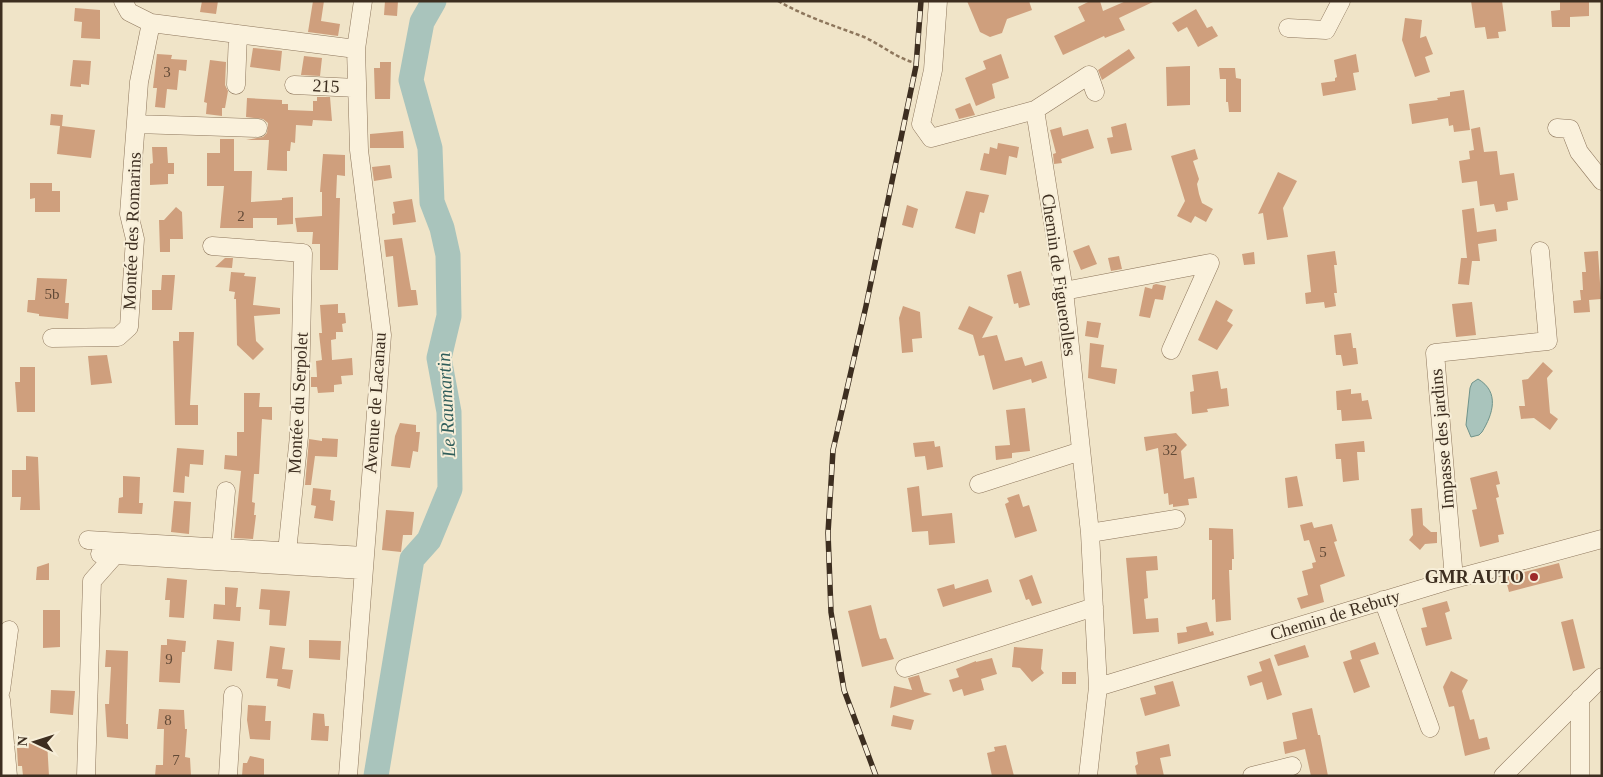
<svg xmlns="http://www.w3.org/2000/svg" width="1603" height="777" font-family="Georgia,serif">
	<rect width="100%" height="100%" fill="#f0e4c8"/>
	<path fill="#a9c4bc" stroke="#6f938a" d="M1478 379C1500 392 1493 414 1482 432L1479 435 1471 437 1466 425 1470 388 1472 383Z"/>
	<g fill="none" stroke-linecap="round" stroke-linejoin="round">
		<path stroke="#a9c4bc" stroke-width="25" d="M376 776 412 559 429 540 450 489 449 412 439 358 449 316 448 255 442 228 432 202 430 148 411 80 422 22 434 1"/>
	</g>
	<path fill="#cf9f7d" d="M202 1H218L216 14 200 12Z
		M313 1H324L321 21 340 24 338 36 308 32Z
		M385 1H398L397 16 384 15Z
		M967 1H1029L1032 10 1007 19 1002 33 990 37 980 32Z
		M1090 1H1100L1103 11 1126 1H1155L1119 18 1125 30 1105 38 1104 36 1063 55 1054 36 1085 21 1078 7Z
		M1471 1H1502L1506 31 1498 32 1499 38 1487 39 1485 27 1475 28Z
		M1560 1H1589V16L1570 17V27H1552L1551 11 1560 10Z
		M75 8 100 10V39L81 38 82 22 74 21Z
		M1196 9 1207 28 1212 26 1218 36 1198 47 1187 27 1178 32 1172 23Z
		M1405 18 1422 20 1420 38 1426 36 1433 54 1425 57 1430 72 1415 77 1402 40Z
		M253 48 282 51 280 71 250 67Z
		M1129 49 1135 58 1102 80 1098 70Z
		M157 54 172 55 171 59 187 60 186 71 179 70 177 90 167 89 165 108 155 107 157 88H153Z
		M1001 54 1009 78 992 84 995 98 976 106 965 78 986 69 983 61Z
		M1356 54 1359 72 1353 73 1356 90 1323 96 1321 83 1335 81V78L1337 77 1334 60Z
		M304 56 322 58 320 76 301 75Z
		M73 60 91 61 89 85 81 84V87L70 86Z
		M210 60 226 62 225 85 228 91 225 108H222V116L206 114 207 103 204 102Z
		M380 62H391L390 99H375L374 68H380Z
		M1190 66V105L1167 106 1166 67Z
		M1219 68H1235L1236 78 1241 79V112H1229L1228 102H1226V79H1220Z
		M1464 90 1470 130 1454 132 1453 125 1449 126 1448 118 1412 124 1409 104 1438 100 1437 98 1450 96V92Z
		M317 97H330L332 121 313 120 312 126 296 125 295 143 291 142 290 151H287V171L267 170 269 140H246L263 137 267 133 268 123 263 119 246 117 247 98 282 100V104H288V110L313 111V101H317Z
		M970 103 975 115 959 119 955 109Z
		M51 114 63 115 62 126 95 130 91 158 57 154 60 126 50 125Z
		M1126 123 1132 150 1111 154 1107 138 1113 137 1111 127Z
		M1061 127 1063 136 1088 129 1094 148 1061 159 1062 163 1054 164 1053 154 1056 153 1050 130Z
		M1480 127 1484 152 1497 151 1500 175 1514 173 1518 200 1507 202 1508 210 1496 212 1494 204 1480 206 1477 181 1462 183 1459 161 1470 159 1469 151 1474 150 1471 129Z
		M403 131 404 148H370V134Z
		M220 139H234V171H252L251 202 282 200V198L293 197V224L277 225V218H253V228H220L224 186H207V153H220Z
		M998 143 1019 147 1017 158 1009 156 1006 175 980 170 984 153 989 154 990 147 997 149Z
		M152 147H167L168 163H174V174H168V184L150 185V164L153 163Z
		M1195 149 1198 159 1193 161 1199 179 1197 184 1199 194 1202 203 1213 209 1206 222 1195 216 1191 223 1177 216 1185 201 1171 156Z
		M323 154 345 155V176L337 175 336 198H340L338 270H320V244H312L313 232H297L295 218 322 216V192H320Z
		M390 165 392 178 374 181 372 167Z
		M1278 172 1297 181 1283 208 1288 237 1267 240 1263 213 1258 214Z
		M30 183H52V191H60V212H35V198L30 199Z
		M966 191 989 195 984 213 980 212 975 234 955 228Z
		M412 199 416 222 393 225 392 214 395 213 393 202Z
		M907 205 918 209 913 228 902 225Z
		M176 207 182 212 183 239H170V252H160L159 220H164Z
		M1474 208 1477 232 1496 229 1497 241 1478 244 1480 261H1472L1469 285 1458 284 1461 258H1467L1462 210Z
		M402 238 411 290H416L418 305 398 307 393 256 386 257 384 240Z
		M1089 245 1097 264 1081 270 1073 251Z
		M1335 251 1337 265H1334L1337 293H1334L1336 306 1325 308 1324 302 1306 304 1305 293 1311 292 1307 255Z
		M1598 251 1601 299 1589 300 1590 312 1574 313 1573 301 1581 300 1580 290H1583L1582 272H1586L1584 252Z
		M1254 252 1255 264 1244 265 1242 254Z
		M1119 256 1122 269 1111 271 1108 258Z
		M225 258H233L232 268 215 267Z
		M1021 271 1030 305 1019 308 1018 303 1014 304 1007 275Z
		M231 272 245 273 244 276 256 277 253 305 280 308V314L254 316 256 341 264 349 253 360 237 345 236 299H234L235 292 229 291Z
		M162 275H175L172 310H152V290H161Z
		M37 278 67 279 65 303H69L68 319 39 316V314L27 312 28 300H35Z
		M1156 284 1166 286 1163 300 1155 299 1150 318 1139 316 1145 287 1152 289 1153 285Z
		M1216 300 1233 310 1227 321 1233 325 1217 350 1198 340Z
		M1472 302 1476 335 1456 337 1452 304Z
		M338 304V313H345L346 323 342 324 343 332H336V339L331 340 332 360 352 358 353 375 341 376 342 384 334 385V392L318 393 317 387H311V377H317L316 361 322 360 319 333H322L320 305Z
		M903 306 920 312 922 338 912 339 913 352 902 353 899 318Z
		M969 306 993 317 982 338 997 335 1005 361 1022 357 1025 366 1042 361 1047 378 1032 383 1031 379 993 390 984 355 979 356 973 335 958 329Z
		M1087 321 1101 323 1098 338 1085 336Z
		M179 332H194L190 405H198V425H175L173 341H179Z
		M1351 333 1353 348H1356L1358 364 1343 366 1341 355H1336L1334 335Z
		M1090 343 1104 345 1101 367 1117 369 1115 384 1088 378Z
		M107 355 112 383 91 385 88 356Z
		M1543 362 1553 371 1547 378 1550 413 1558 419 1550 430 1534 418 1521 419 1519 406H1525L1522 380 1528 379Z
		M20 367H35V412H17L15 382H20Z
		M1218 371 1221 389 1227 388 1229 406 1207 409 1208 412 1192 414 1190 392 1194 391 1192 375Z
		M1351 389V394L1361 393 1362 401 1368 400 1372 419 1342 421 1341 410H1337L1336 391Z
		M244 393H260L259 407H272V420L262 419 259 474H254L252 502 255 503 254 515H256L253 539 234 538 241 471 224 469 225 455 237 456V432H244Z
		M1025 408 1030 451 1012 453V458L996 460 995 446 1010 445 1006 410Z
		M400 423 416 425V432H420L418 452 413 451 410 468 391 466 395 436Z
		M1176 433 1187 445 1181 451 1184 479 1194 477 1197 498 1188 499 1189 505 1173 507V504L1169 505 1168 493 1164 494 1158 448 1146 451 1144 437Z
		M322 438 338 439 337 457 315 456 311 485H305L309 439 322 441Z
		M934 441 935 447 940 446 943 467 927 470 925 456 915 457 913 443Z
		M1364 441 1365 452H1357L1359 480 1343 482 1341 459H1336L1335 444Z
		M177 448 204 450 203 465 190 464 189 477 185 476 184 493 173 492Z
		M26 456 38 457 40 510H20L21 497H12V470H26Z
		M1497 471 1500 484 1496 485 1499 497 1496 498 1504 534 1498 535 1499 542 1480 547 1472 510 1477 509 1470 478Z
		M123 476 140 477 139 503H143L142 514 118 513 119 498 123 497Z
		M1297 476 1303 506 1288 508 1285 478Z
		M919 486 922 516 952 513 955 543 929 545 928 531 912 532 907 488Z
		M313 488 331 490 330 500 335 501 333 521 314 518 316 506 311 505Z
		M1019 494 1023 507 1029 505 1037 531 1015 538 1005 504 1009 502 1007 498Z
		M174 501 191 502 189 534 171 532Z
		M1422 508 1423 525 1431 532H1437V543L1425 544 1420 550 1409 540 1413 535 1411 509Z
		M386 510 414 512 412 535H403L401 552 382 550Z
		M1312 522 1314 528 1332 524 1337 541 1334 542 1345 576 1320 585 1324 602 1301 609 1297 598 1308 595 1302 571 1313 568 1312 563 1316 562 1309 540 1304 541 1300 525Z
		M1209 528 1233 529 1234 559H1232V570H1229L1231 620 1216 622 1215 599 1212 600V540H1209Z
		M1157 556 1158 570 1146 571 1148 598 1144 599 1146 619 1158 618 1159 632 1133 634 1126 558Z
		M49 563V580H36L37 567Z
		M1559 563 1563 578 1509 592 1505 577Z
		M1032 575 1042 603 1032 606 1029 599 1026 600 1019 580Z
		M167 578 187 580 184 618 169 617 170 600H165Z
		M988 579 992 592 943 607 937 589 954 584 955 589Z
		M225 587 238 588 236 607H241L240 621 213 619 214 604 225 605Z
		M261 589 290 591 286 626 269 625 270 610 259 609Z
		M1447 601 1450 611 1445 613 1452 639 1426 646 1421 628 1427 627 1422 608Z
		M871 605 878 633 880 639 886 638 894 659 862 667 848 611Z
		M43 610H60V647L43 648Z
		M1573 619 1585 668 1573 671 1561 622Z
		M1207 622 1210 632 1213 631 1214 635 1178 644 1177 633 1187 632 1186 627Z
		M167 639 186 641 185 652H182L180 683 159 682 161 645H167Z
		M217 640 234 642 232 671 214 669Z
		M309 640 341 641 340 660 309 658Z
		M1375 642 1379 654 1360 660 1370 687 1354 693 1343 662 1352 659 1350 651Z
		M1305 645 1309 657 1278 666 1274 655Z
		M270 646 285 648 282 669 293 670 290 689 277 686 278 679 266 678Z
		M1014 647 1043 649 1041 669 1044 673 1032 682 1020 668 1012 667Z
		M106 650 128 651 126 724H128V739L107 737 105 704H109L111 667H105Z
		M992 658 997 674 981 679 984 690 964 696 962 689 953 692 949 680 959 677 956 669 976 661V662Z
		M1270 658 1282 695 1267 700 1262 682 1250 686 1247 676 1262 671 1259 662Z
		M1451 671 1468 680 1462 691 1470 720 1474 719 1479 739 1487 737 1490 749 1465 756 1454 706 1449 707 1443 687Z
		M1062 672H1076V684H1062Z
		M919 675 924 692 932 694 890 708 894 686 912 690 908 678Z
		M1173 681 1180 706 1145 716 1140 698 1156 694 1154 686Z
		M51 690 75 691 73 715 50 713Z
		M248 705 266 706 265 721H271L270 740 250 739 247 720Z
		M1312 708 1318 735H1320L1328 776H1311L1305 749 1285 754 1283 742 1297 739 1292 713Z
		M159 709 184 710 185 729H187L185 757 190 758 191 776H155L156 765H163L164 729H157Z
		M313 713 324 714 325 726H329L328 741 311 740Z
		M893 715 914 720 911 730 891 726Z
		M47 741 49 776H23L22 766H18L17 748H28L27 742Z
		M1169 744 1171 756 1160 758 1164 776H1137L1135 766 1138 764 1136 752Z
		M1006 745 1014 776H992L987 753 995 751 994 747Z
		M250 756 264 759V776H242L243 763H247Z"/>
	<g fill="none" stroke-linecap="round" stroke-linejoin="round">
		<g stroke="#8d765c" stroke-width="19">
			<path id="minor" d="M123 1 129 12 151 23
				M938 1 933 70 921 124 931 138 1035 110 1064 291 1090 533 1098 687 1088 776
				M1288 28 1326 30 1341 1
				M236 85 238 34
				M294 85 357 88
				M1035 110 1089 75 1095 92
				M136 124 258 128
				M1557 128 1570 129 1579 152 1602 181
				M212 246 303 253 299 436 287 552
				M1064 291 1210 263 1171 350
				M52 338 118 337 129 327 135 239 129 214 139 82 151 23 356 49
				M979 484 1081 451
				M1090 533 1176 519
				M88 540 364 556
				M221 548 226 491
				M100 554 363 570
				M1454 579 1435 353 1548 341 1540 251
				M1383 600 1430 728
				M905 668 1094 607
				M1098 687 1454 579 1602 539
				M1 690 9 630
				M1 700 8 776
				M86 776 92 581 115 555
				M228 776 233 695
				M348 776 382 335 359 150 356 49 363 1
				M1252 776 1292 766
				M1503 776 1602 677
				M1580 776V698"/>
		</g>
		<path stroke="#8d765c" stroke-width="2.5" stroke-dasharray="4 2.5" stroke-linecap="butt" d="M778 1C806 17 835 26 864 37 884 46 898 60 920 64"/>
		<use href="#minor" stroke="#faf1dc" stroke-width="18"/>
		<g stroke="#3d2e20" stroke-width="5.5">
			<path id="rail" d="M876 776 844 690 831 612 828 533 833 450 866 306 916 66 921 1"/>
		</g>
		<use href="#rail" stroke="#f7eed8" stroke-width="4" stroke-dasharray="11" stroke-linecap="butt"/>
	</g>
	<circle fill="#9e2a2b" stroke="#f7eed8" stroke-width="2" cx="1534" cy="577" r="5"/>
	<g text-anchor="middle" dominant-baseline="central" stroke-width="4" stroke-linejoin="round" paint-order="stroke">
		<g font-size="15" fill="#624a37">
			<text x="167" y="72">3</text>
			<text x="241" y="216">2</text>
			<text x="52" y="294">5b</text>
			<text x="1170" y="450">32</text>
			<text x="1323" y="552">5</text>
			<text x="169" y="659">9</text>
			<text x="168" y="720">8</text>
			<text x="176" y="760">7</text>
		</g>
		<g font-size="18" fill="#3d2e20" stroke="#f7eed8">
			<text transform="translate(326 86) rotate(3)">215</text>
			<text transform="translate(132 231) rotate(-88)">Montée des Romarins</text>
			<text transform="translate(1059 275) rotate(82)">Chemin de Figuerolles</text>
			<text transform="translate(298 403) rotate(-87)">Montée du Serpolet</text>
			<text transform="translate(375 403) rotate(-86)">Avenue de Lacanau</text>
			<text transform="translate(1442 439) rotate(-95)">Impasse des jardins</text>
			<text transform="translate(1335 615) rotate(-17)">Chemin de Rebuty</text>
		</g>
		<g font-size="18" font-weight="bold" fill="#3d2e20" stroke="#f7eed8" text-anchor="end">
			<text x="1524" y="577">GMR AUTO</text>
		</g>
		<g font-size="19" font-style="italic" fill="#2f5d5a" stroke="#f7eed8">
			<text transform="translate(446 405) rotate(-93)">Le Raumartin</text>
		</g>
	</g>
	<rect width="1603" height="777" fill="none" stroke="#3d2e20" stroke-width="5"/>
	<g transform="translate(35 742) rotate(274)" stroke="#f7eed8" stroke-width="4" paint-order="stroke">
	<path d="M0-4L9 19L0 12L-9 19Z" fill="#3d2e20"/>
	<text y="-8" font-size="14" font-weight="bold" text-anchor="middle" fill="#3d2e20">N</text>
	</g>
</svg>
